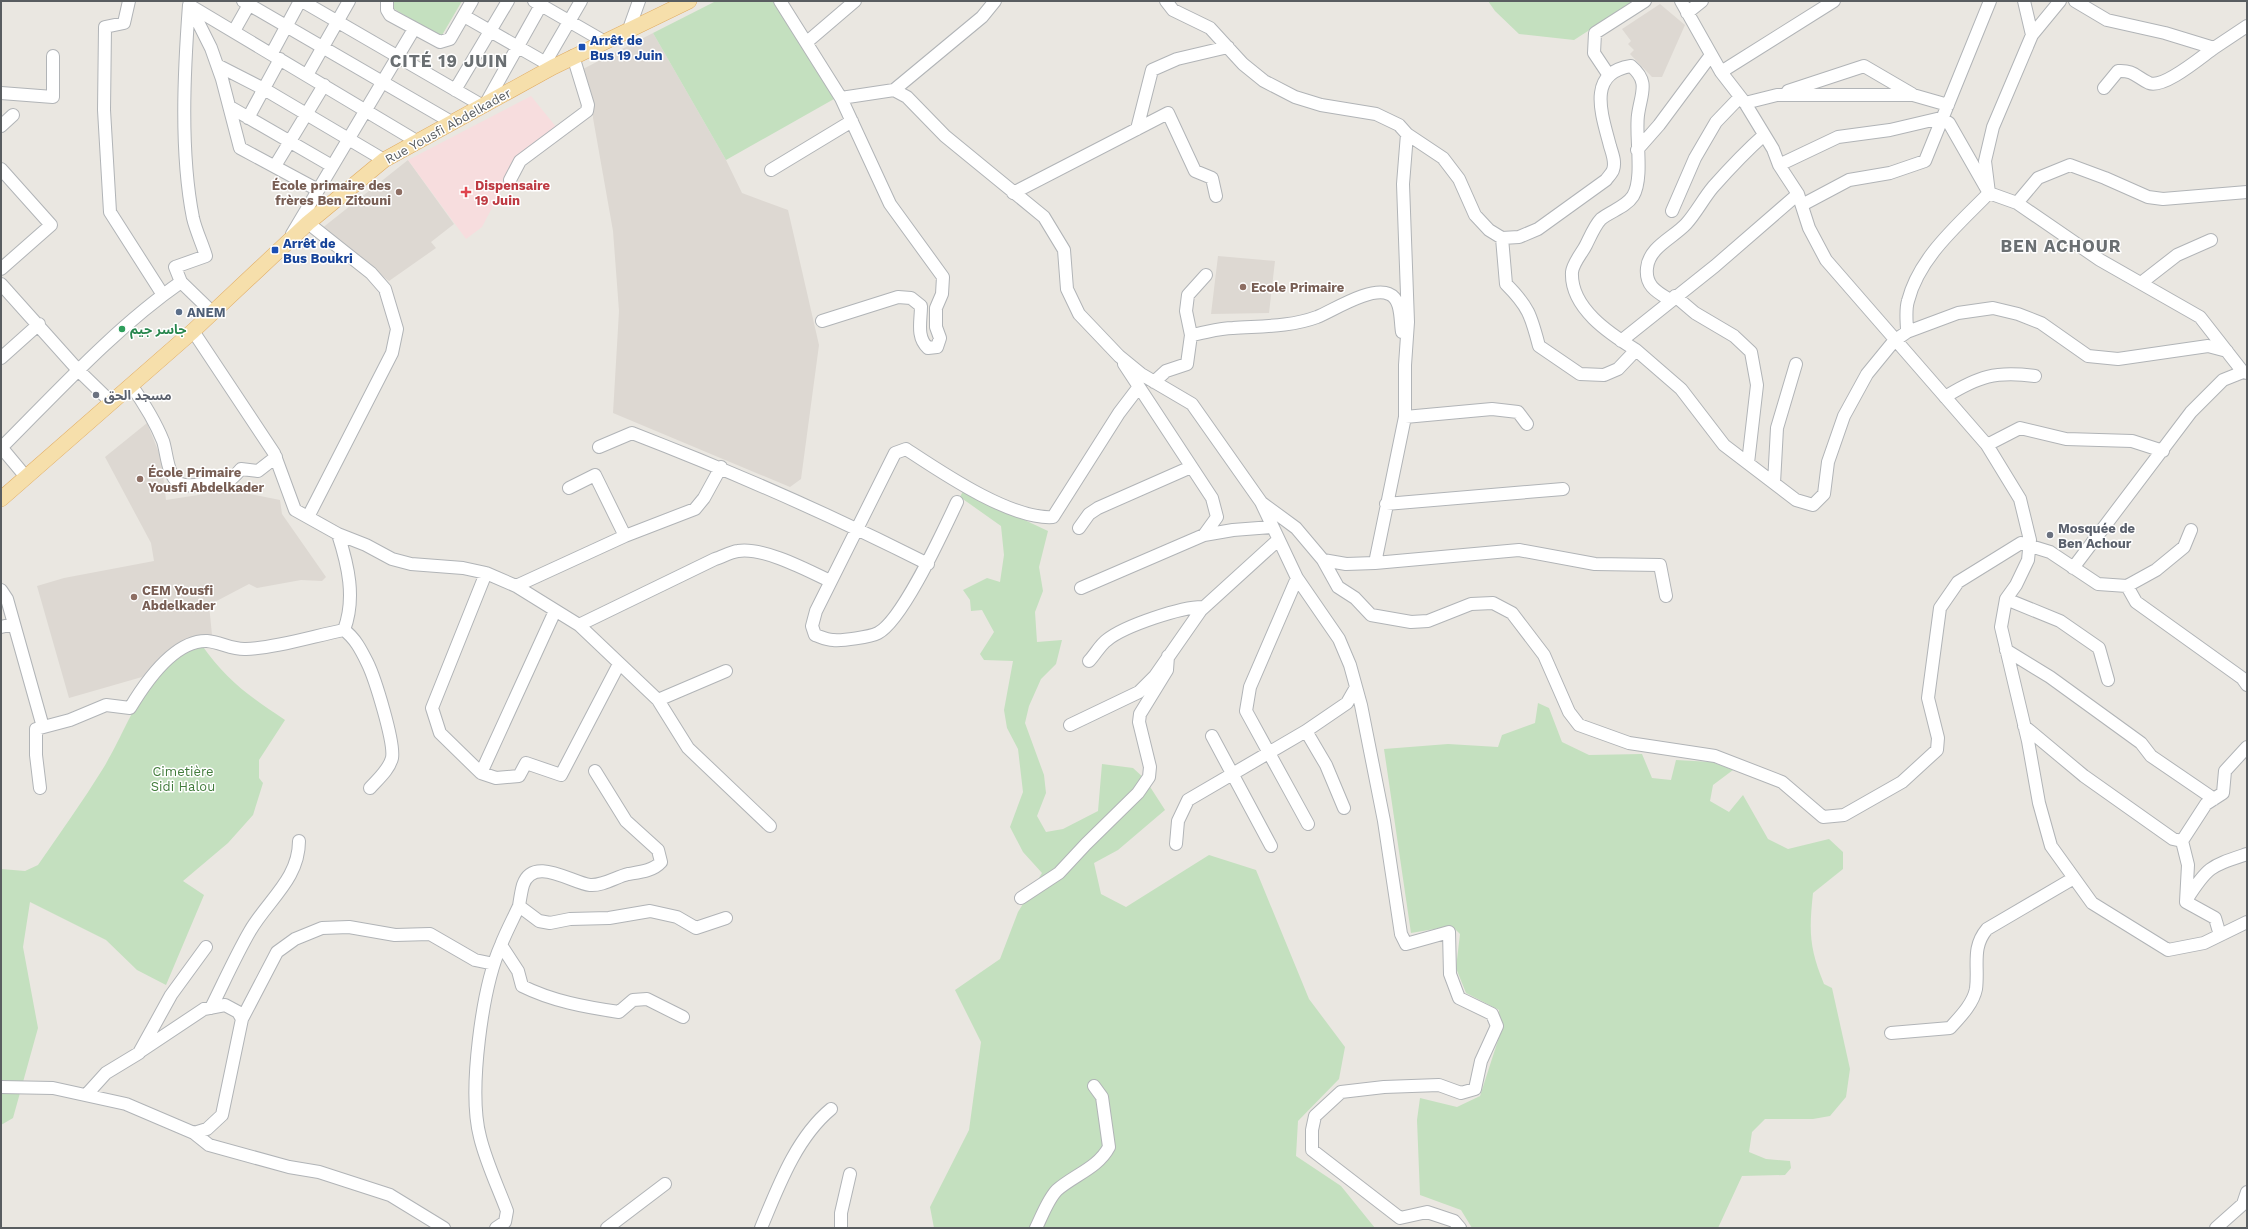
<svg xmlns="http://www.w3.org/2000/svg" width="2248" height="1229" font-family="'Work Sans','Noto Sans Arabic',sans-serif">
	<rect width="100%" height="100%" fill="#eae7e1"/>
	<path fill="#ddd8d2" d="M1660 4 1685 25 1662 77H1652L1630 54 1634 50 1628 44 1631 41 1622 29Z
		M653 33 726 160 742 193 788 210 819 345 801 479 790 487 613 413 619 311 613 231 593 118V104L583 69Z
		M408 160 454 224 431 242 436 248 389 281 321 229Z
		M1218 256 1275 261 1269 313 1211 314Z
		M147 423 161 458 166 500 230 490 280 500 282 514 326 577 322 581 301 580 257 588 249 584 209 605 212 635 181 643 142 677 69 698 37 586 64 578 154 561 151 543 105 457Z"/>
	<path fill="#f7ddde" d="M531 96 557 128 517 160 482 227 466 239 408 160Z"/>
	<path fill="#c4e0bf" d="M394 1H462L441 37 391 7Z
		M716 1H773L834 99 726 160 653 33Z
		M1488 1H1632L1633 2 1574 40 1519 34 1495 11Z
		M963 491 1048 531 1039 567 1043 591 1035 612 1037 642 1062 640 1056 664 1041 679 1029 706 1025 723 1044 775 1046 793 1037 816 1046 832 1063 829 1098 811 1102 764 1133 768 1145 779 1165 810 1118 850 1094 863 1101 894 1126 907 1209 855 1256 870 1309 999 1345 1047 1339 1079 1298 1121 1296 1156 1341 1186 1375 1228H934L930 1207 969 1130 981 1042 955 990 1000 959 1018 912 1042 873 1023 852 1010 827 1023 792 1018 749 1007 728 1004 710 1013 661 984 660 980 654 994 632 982 610 971 611 970 600 963 590 987 578 1000 582 1004 555 1001 526 960 497Z
		M201 644C226 680 249 696 285 720L259 760V778L263 783 253 815 228 843 183 881 204 895 166 985 137 970 106 940 30 902 23 947 38 1028 13 1118 1 1125V869L25 871 38 865C60 833 83 801 104 767 134 717 141 672 201 644Z
		M1538 703 1549 708 1562 742 1589 755 1642 754 1652 778 1671 780 1676 760 1712 762 1733 770 1713 785 1710 801 1729 812 1743 795 1768 839 1788 849 1829 839 1843 852V869L1813 893C1809 931 1809 948 1824 984L1832 988 1850 1069 1846 1097 1830 1116 1813 1119H1765L1752 1132 1749 1152 1766 1159 1790 1161 1791 1168 1785 1175 1742 1176 1718 1228H1472L1461 1210 1420 1195 1417 1120 1420 1098 1457 1107 1480 1096 1500 1034 1499 1010 1466 993 1456 968 1460 934 1452 926 1411 933 1384 749 1448 744 1498 747 1502 735 1535 723Z"/>
	<g fill="none" stroke-linecap="round" stroke-linejoin="round">
		<g stroke="#b1b4b7" stroke-width="14">
			<path id="minor" d="M129 1 124 23 105 27 104 110 110 212 163 295
				M243 1 453 123
				M302 1 483 106
				M387 1V10L390 15 440 42 450 39 472 1
				M534 1 605 42
				M780 1 841 98 894 90 907 97 945 136 1044 217 1064 250 1067 289 1079 314 1119 356 1141 374 1192 404 1261 502 1297 578 1339 639 1350 665 1361 705 1384 821 1401 934 1406 944 1449 932 1450 974 1459 998 1492 1014 1497 1026 1481 1061 1475 1089 1461 1093 1439 1085 1384 1087 1341 1092 1315 1116 1312 1130V1150L1400 1218 1427 1212 1454 1221 1460 1228
				M1166 1 1173 10 1210 28 1243 64 1264 81 1295 97 1321 105 1376 114 1399 125 1407 134 1443 158 1459 179 1475 215 1489 230 1502 238 1519 237 1538 229 1606 180C1608 177 1612 173 1613 170 1616 162 1612 153 1610 146 1602 115 1586 73 1631 66 1650 82 1641 93 1638 115 1635 136 1644 178 1633 196 1626 207 1611 211 1601 219 1595 225 1590 237 1586 245 1582 253 1573 263 1572 272 1570 308 1610 334 1636 350
				M1681 1 1721 72 1745 103 1773 149 1779 165 1798 194 1809 228 1826 260 1987 445 2020 499 2030 540 2028 560 2016 585 2006 599 2001 627 2028 741 2039 803 2051 846 2092 903 2168 950 2204 943 2247 922
				M2024 1 2032 35
				M2075 1 2107 20 2165 33 2214 48 2247 26
				M190 6 211 48 222 79 240 148 318 190
				M1687 13 1702 1
				M464 16 553 67
				M629 29 639 1
				M234 31 251 1
				M807 42 855 1
				M272 53 300 1
				M545 63 581 1
				M217 65 264 89 384 160
				M1721 72 1834 1
				M1608 74 1594 53 1595 33 1645 1
				M307 75 349 1
				M2104 88 2118 71C2134 70 2136 77 2149 83 2164 89 2201 57 2214 48
				M455 90 508 1
				M894 90 982 17 995 1
				M1788 91 1864 66 1912 94
				M1 93 53 97V56
				M1745 103 1777 95H1913L1948 105
				M485 105 541 5
				M230 107 332 166
				M248 118 280 59
				M1 126 13 115
				M1137 129 1152 70 1177 59 1228 47
				M1637 150 1659 125 1711 55
				M1779 165 1838 137 1890 130 1941 118 1949 123 1989 193 2017 203 2100 260 2200 317 2243 372 2247 373
				M275 166 324 85
				M1 169 51 225 1 269
				M771 170 852 121
				M510 180 520 161 587 111 588 105 573 56
				M1013 193 1168 113 1195 171 1212 178 1216 196
				M2017 203 2038 178 2070 165 2105 178 2148 197 2163 199 2247 192
				M1802 205 1849 180 1890 173 1925 161 1990 1
				M1672 211 1695 158 1716 122 1740 97
				M292 234 414 29
				M1502 238 1506 284C1529 307 1531 316 1539 346L1580 374 1604 375 1618 369 1636 350 1681 389 1724 445 1796 500 1813 505 1824 494 1828 462 1844 416 1867 374 1894 341 1907 332 1958 313 1993 308 2018 314 2041 323 2088 356 2118 359 2208 346 2227 351
				M181 282 175 267 206 256C202 243 196 231 193 218 180 152 184 72 189 5L418 142
				M2141 283 2177 255 2211 240
				M1 284 78 370 111 402
				M1675 296 1695 313 1734 336 1751 352 1757 385 1748 463
				M1670 300C1657 292 1645 286 1647 268 1649 247 1673 238 1686 224 1696 213 1703 199 1713 187 1729 169 1746 151 1764 135
				M822 321 898 297 911 298 921 306C921 321 916 337 928 348L937 347 940 338 936 327V308L942 294 943 277 890 204 841 98
				M193 331 274 453 295 510 338 534 366 545 392 559 411 564 463 568 486 573 516 586 579 625 658 700 688 748 770 826
				M1907 332C1907 322 1905 310 1908 301 1919 257 1959 224 1989 193L1985 161 1993 127 2032 35 2060 1
				M1191 335C1205 333 1219 328 1233 328 1261 326 1290 327 1317 317 1334 310 1371 286 1389 294 1402 299 1400 320 1402 332
				M1621 341 1715 266 1798 194
				M1 358 39 324
				M1124 364 1212 498 1217 517 1204 535
				M1154 382 1166 371 1187 364 1191 335 1186 311 1188 295 1206 275
				M131 385C143 402 155 421 163 441 167 453 167 475 179 483 187 488 200 484 209 483 228 481 228 484 241 469L258 471 276 457
				M1945 397C1979 376 1995 371 2035 376
				M1405 417 1492 409 1518 412 1527 424
				M1987 445 2020 428 2066 439 2132 441 2163 451
				M1 447 26 477
				M599 447 632 433C733 472 831 515 928 564
				M1 448C58 391 115 328 181 282L212 312
				M1774 483 1777 428 1796 364
				M569 488 595 475 625 536
				M957 502C944 529 903 620 878 633 870 637 842 641 833 640 827 640 821 637 815 635L812 626 816 611 895 453 906 449C941 472 1011 520 1053 517L1119 413 1138 388
				M1262 503 1296 528 1323 560 1346 564 1375 563 1519 550 1595 564 1660 565 1666 596
				M1386 504 1563 489
				M308 517 392 353 397 329 385 289 371 273 308 223
				M1079 528 1089 514 1098 508 1191 467
				M1323 560 1338 587 1355 598 1371 615 1411 622 1428 621 1471 604 1493 603 1512 613 1544 655 1569 712 1579 725 1629 743 1715 756 1782 782 1823 817 1844 815 1902 782 1937 750 1938 738 1928 698 1940 608 1958 582 2021 543 2050 552 2098 584 2127 586 2156 570 2184 547 2191 530
				M1375 563 1405 417V365L1408 322 1403 184 1407 134
				M2073 568 2191 412 2223 380 2243 372
				M1297 578 1250 687 1246 711 1308 824
				M516 586 625 536 695 509 704 498 721 467
				M2127 586 2136 602 2242 678 2247 685
				M1081 588 1204 535 1233 530 1272 527
				M1 590 7 599 43 727
				M2006 599 2060 621 2099 648 2108 680
				M555 611 481 773 496 778 519 776 526 763 561 775 619 664
				M579 625 715 559C722 557 730 552 738 551 764 547 807 570 830 581
				M1 627 14 624
				M344 630C355 638 361 650 367 662 375 678 395 743 392 758 389 770 378 779 370 788
				M2006 650 2050 677 2141 743 2151 756 2214 799
				M1089 661C1095 655 1100 645 1107 640 1124 626 1183 606 1204 607
				M658 700 726 671
				M1070 725 1139 692 1155 676 1201 610 1278 540
				M2024 726 2084 776 2173 839 2182 841
				M1306 731 1326 765 1344 808
				M1212 736 1271 846
				M481 773 440 733 432 708 486 573
				M40 788 36 755V729L70 720 106 705 130 708C145 683 174 640 207 641 220 642 233 650 246 649 276 648 314 636 344 630 356 598 348 565 338 534
				M1176 844 1178 821 1188 800 1306 731 1347 703 1355 689
				M1021 898 1059 873 1086 844 1138 793 1149 777 1150 767 1139 722 1140 714 1167 670 1168 656
				M2187 899C2208 866 2211 866 2247 854
				M519 906C520 900 521 892 523 885 533 855 572 883 590 885 603 886 616 877 628 874 640 872 653 871 661 862L658 850 626 821 595 771
				M2220 935 2215 918 2186 902 2188 865 2182 841 2206 804 2223 793 2225 771 2247 747
				M501 945 518 971 522 986C552 1001 585 1007 619 1012L633 1000 647 999 683 1017
				M211 1008C224 982 236 955 250 931 268 900 299 879 299 841
				M1891 1033 1950 1028C1960 1017 1973 1004 1976 989 1979 966 1971 948 1987 929L2074 878
				M141 1051 204 1009 225 1005 238 1012 242 1019
				M1 1087 53 1088 126 1104 194 1133 209 1145 289 1167 319 1172 390 1195 444 1228
				M87 1094 106 1073 139 1053 171 995 206 947
				M194 1133 207 1129 222 1115 242 1019 277 952 295 939 322 928 349 927 395 935 430 934 475 960 494 964
				M496 1228 505 1222 507 1211C498 1187 486 1162 480 1137 468 1091 482 988 501 945 506 932 513 919 519 906L539 921 550 923 570 919 609 918 650 911 677 917 696 928 726 918
				M607 1228 665 1184
				M761 1228C778 1187 796 1138 831 1109
				M841 1228V1213L850 1174
				M1036 1228C1042 1216 1048 1199 1057 1190 1074 1175 1098 1168 1109 1147L1102 1097 1094 1086
				M2216 1228 2243 1204 2247 1192"/>
		</g>
		<g stroke="#e1ac63" stroke-width="16">
			<path id="major" d="M1 499 193 331 308 223 384 160 553 67 689 1"/>
		</g>
		<use href="#minor" stroke="#fff" stroke-width="12"/>
		<use href="#major" stroke="#f6dfab" stroke-width="15"/>
	</g>
	<g fill="#1a4fb4" stroke="#fff" stroke-width="1.5">
		<rect x="578" y="43" width="8" height="8" rx="2"/>
		<rect x="271" y="246" width="8" height="8" rx="2"/>
	</g>
	<g fill="#8d6e63" stroke="#fff" stroke-width="1.5">
		<circle cx="399" cy="192" r="4"/>
		<circle cx="1243" cy="287" r="4"/>
		<circle cx="140" cy="479" r="4"/>
		<circle cx="134" cy="597" r="4"/>
	</g>
	<path fill="#e0444e" stroke="#fff" stroke-width="1.5" d="M464 186h4v4h4v4h-4v4h-4v-4h-4v-4h4z"/>
	<circle fill="#5c6f8a" stroke="#fff" stroke-width="1.5" cx="179" cy="312" r="4"/>
	<circle fill="#2e9e5b" stroke="#fff" stroke-width="1.5" cx="122" cy="329" r="4"/>
	<g fill="#6b7280" stroke="#fff" stroke-width="1.5">
		<circle cx="96" cy="395" r="4"/>
		<circle cx="2050" cy="535" r="4"/>
	</g>
	<g text-anchor="middle" dominant-baseline="central" stroke-width="3" stroke-linejoin="round" paint-order="stroke">
		<g font-size="13" font-weight="bold" fill="#164399" stroke="#fff" text-anchor="start">
			<text x="590" y="40">Arrêt de<tspan x="590" dy="15">Bus 19 Juin</tspan></text>
			<text x="283" y="243">Arrêt de<tspan x="283" dy="15">Bus Boukri</tspan></text>
		</g>
		<g font-size="13" fill="#595d60" stroke="#fff">
			<text transform="translate(448 126) rotate(-29)">Rue Yousfi Abdelkader</text>
		</g>
		<g font-size="13" font-weight="bold" fill="#785e54" stroke="#fff" text-anchor="start">
			<text x="391" y="185" text-anchor="end">École primaire des<tspan x="391" dy="15">frères Ben Zitouni</tspan></text>
			<text x="1251" y="287">Ecole Primaire</text>
			<text x="148" y="472">École Primaire<tspan x="148" dy="15">Yousfi Abdelkader</tspan></text>
			<text x="142" y="590">CEM Yousfi<tspan x="142" dy="15">Abdelkader</tspan></text>
		</g>
		<g font-size="13" font-weight="bold" fill="#be3a42" stroke="#fff" text-anchor="start">
			<text x="475" y="185">Dispensaire<tspan x="475" dy="15">19 Juin</tspan></text>
		</g>
		<g font-size="13" font-weight="bold" fill="#4e5e75" stroke="#fff" text-anchor="start">
			<text x="187" y="312">ANEM</text>
		</g>
		<g font-size="13" font-weight="bold" fill="#27864d" stroke="#fff" text-anchor="start">
			<text x="130" y="329">جاسر جيم</text>
		</g>
		<g font-size="13" font-weight="bold" fill="#5b616d" stroke="#fff" text-anchor="start">
			<text x="104" y="395">مسجد الحق</text>
			<text x="2058" y="528">Mosquée de<tspan x="2058" dy="15">Ben Achour</tspan></text>
		</g>
		<g font-size="13" fill="#427c3c" stroke="#fff">
			<text x="183" y="771">Cimetière<tspan x="183" dy="15">Sidi Halou</tspan></text>
		</g>
		<g font-size="17" font-weight="bold" letter-spacing="1" fill="#6a6f72" stroke="#fff">
			<text x="449" y="61">CITÉ 19 JUIN</text>
			<text x="2061" y="246">BEN ACHOUR</text>
		</g>
	</g>
	<rect width="2248" height="1229" fill="none" stroke="#595d60" stroke-width="4"/>
</svg>
